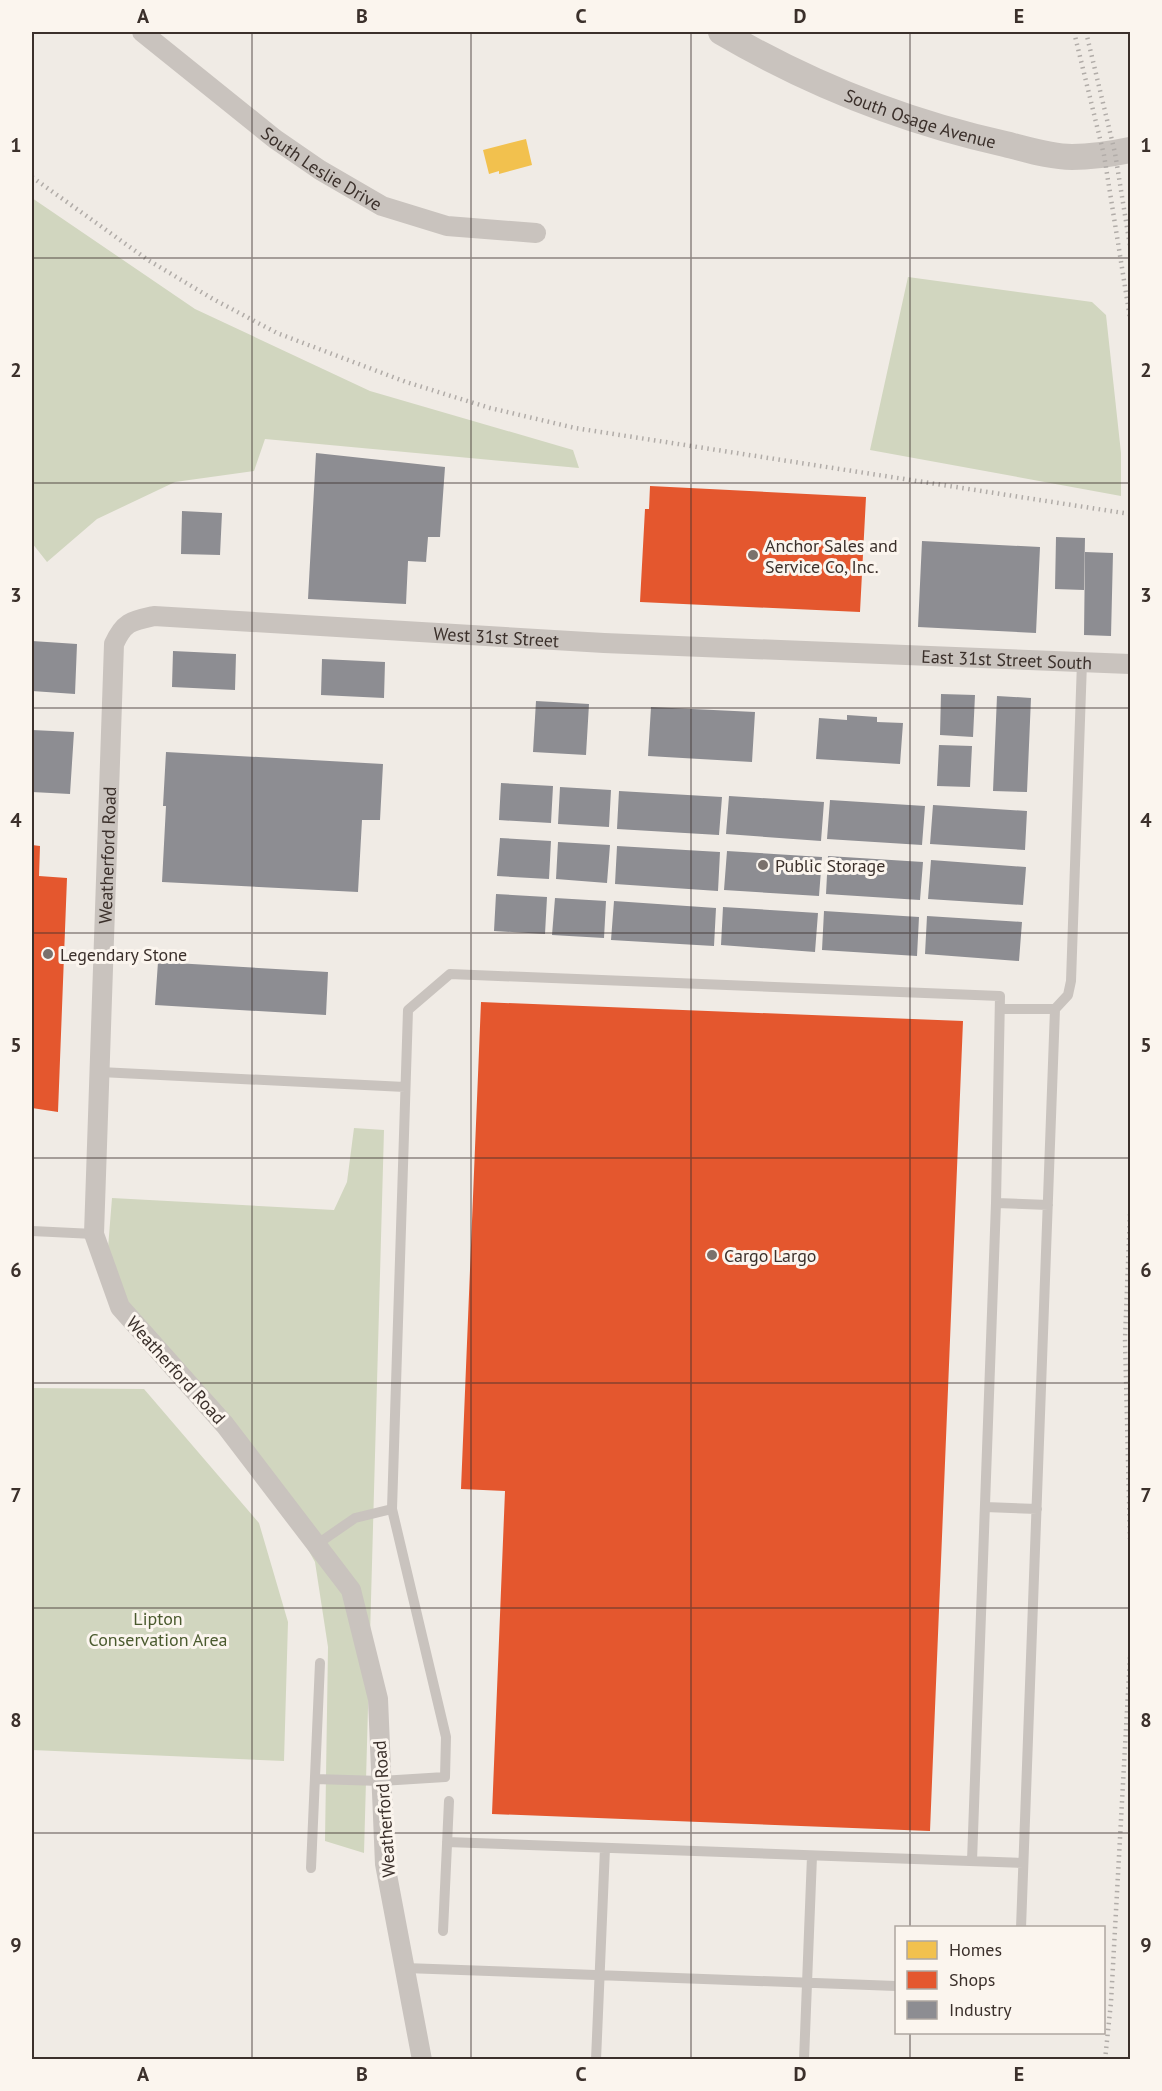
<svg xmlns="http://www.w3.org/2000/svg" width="1162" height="2091" font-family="'PT Sans',sans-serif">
	<rect width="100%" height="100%" fill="#f0ebe5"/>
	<path fill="#d1d6bf" d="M32 198 195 309 370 391 573 450 579 468 265 439 254 471 175 482 97 519 47 562 32 543Z
		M908 277 1092 302 1106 315 1121 453V496L870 450Z
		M354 1128 384 1130 364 1853 325 1841 328 1647 315 1562 285 1508 116 1295 108 1248 112 1198 334 1210 347 1182Z
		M32 1388 144 1389 259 1523 288 1622 284 1761 32 1750Z"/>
	<path fill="#f2c14e" d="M526 139 532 165 499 174V171L489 174 483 150Z"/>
	<path fill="#e4572e" d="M650 486 866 497 860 612 640 602 645 509H649Z
		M32 845 40 846 39 876 67 878 58 1112 32 1108Z
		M481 1002 963 1021 930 1831 492 1814 505 1491 461 1489Z"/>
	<path fill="#8d8d92" d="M316 453 445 467 440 537H428L426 562 408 561 406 604 308 599Z
		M182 511 222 513 220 555 181 554Z
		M1056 537 1085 538 1084 590 1055 589Z
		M922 541 1040 547 1036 633 918 627Z
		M1085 552 1113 553 1111 636 1084 635Z
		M32 641 77 644 75 694 32 691Z
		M173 651 236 654 235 690 172 687Z
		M322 659 385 662 384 698 321 695Z
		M941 694 975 695 973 737 940 735Z
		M997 696 1031 698 1027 792 993 791Z
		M536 701 589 704 586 755 533 752Z
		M651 707 755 712 752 762 648 756Z
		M847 715 877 717V722L903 723 900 764 816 759 819 718 847 720Z
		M32 730 74 732 70 794 32 792Z
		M939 745 972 746 970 787 937 786Z
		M166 752 383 764 380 820H362L358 892 162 882 166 806H163Z
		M501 783 553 786 551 823 499 820Z
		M560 787 611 790 609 827 558 824Z
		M619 791 722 797 719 835 617 829Z
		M729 796 824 802 821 841 726 834Z
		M830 800 925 806 922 845 827 839Z
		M933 805 1027 811 1025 850 930 844Z
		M500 838 551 841 549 879 497 876Z
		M558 842 610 845 607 883 556 879Z
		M617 846 720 852 718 891 615 884Z
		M727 851 822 857 819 896 724 890Z
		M828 856 923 862 920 900 826 894Z
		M931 860 1026 867 1023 905 928 899Z
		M496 894 547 897 545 934 494 931Z
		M555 898 606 901 604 938 552 935Z
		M614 901 716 908 714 946 611 940Z
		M723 907 818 913 815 952 721 945Z
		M824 911 919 917 917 956 822 950Z
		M927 916 1022 922 1019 961 925 954Z
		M158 962 328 972 326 1015 155 1005Z"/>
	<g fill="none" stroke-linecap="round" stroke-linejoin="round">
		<path stroke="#c9c3be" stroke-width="10" d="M1000 1009H1055
			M100 1072 405 1087
			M996 1203 1048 1205
			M32 1231 94 1234
			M985 1507 1037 1509
			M316 1545 355 1518 392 1509
			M315 1779 381 1781 445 1777 446 1737 392 1509 408 1010 450 974 1000 996 996 1203 972 1861
			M447 1842 1023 1863
			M311 1868 320 1663
			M1021 1928 1055 1009 1068 995 1071 981 1082 662
			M443 1931 449 1801
			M405 1968 896 1986
			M596 2060 605 1848
			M804 2060 812 1856"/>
		<g stroke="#c9c3be" stroke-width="20">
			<path id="s1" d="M142 32 275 139 320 170 382 206 447 226 536 233"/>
			<path id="s2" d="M422 2060 385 1864 378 1699 351 1590 225 1425 120 1307 94 1234 114 644C124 622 131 621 154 616L604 643 1130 664"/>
		</g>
		<path stroke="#c9c3be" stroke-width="26" id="s3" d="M721 32C808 83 906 122 1005 144 1026 149 1049 157 1072 157 1092 157 1111 154 1130 150"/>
		<path stroke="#b1aca8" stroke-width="4.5" stroke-dasharray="1.5 4.5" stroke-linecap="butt" d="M1074 32 1104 155 1130 318
			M1086 32 1115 153 1130 246
			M32 177 148 260 213 299 277 333 406 382 490 408 575 428 1130 514
			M1130 1214 1125 1339 1130 1539
			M1105 2060 1111 2002 1130 1656"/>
	</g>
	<path fill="none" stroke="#3b302b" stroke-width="1.5" stroke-opacity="0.55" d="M252 32V2060M471 32V2060M691 32V2060M910 32V1928M32 258H1130M32 483H1130M32 708H1130M32 933H1130M32 1158H1130M32 1383H1130M32 1608H1130M32 1833H1130M910 2032V2060"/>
	<g fill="#7a716c" stroke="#fbf5ee" stroke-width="2">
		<circle cx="753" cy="555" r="6"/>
		<circle cx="763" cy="865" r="6"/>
		<circle cx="48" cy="954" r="6"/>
		<circle cx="712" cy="1255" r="6"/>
	</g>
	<g text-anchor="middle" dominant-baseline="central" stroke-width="6" stroke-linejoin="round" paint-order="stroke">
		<g font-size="18" fill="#3b302b" stroke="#fbf5ee">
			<text stroke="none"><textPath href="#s3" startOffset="218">South Osage Avenue</textPath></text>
			<text stroke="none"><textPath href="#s1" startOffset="226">South Leslie Drive</textPath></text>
			<text stroke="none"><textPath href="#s2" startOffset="1905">West 31st Street</textPath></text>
			<text stroke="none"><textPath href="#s2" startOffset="2416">East 31st Street South</textPath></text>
			<text stroke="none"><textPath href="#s2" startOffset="1299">Weatherford Road</textPath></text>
			<text transform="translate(176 1370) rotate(48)">Weatherford Road</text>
			<text transform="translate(384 1809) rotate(-94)">Weatherford Road</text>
		</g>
		<g font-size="18" fill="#3b302b" stroke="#fbf5ee" text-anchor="start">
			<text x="765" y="545">Anchor Sales and<tspan x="765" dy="21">Service Co, Inc.</tspan></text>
			<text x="775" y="865">Public Storage</text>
			<text x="60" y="954">Legendary Stone</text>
			<text x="724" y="1255">Cargo Largo</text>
		</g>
		<g font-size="18" fill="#4a5a2e" stroke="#fbf5ee">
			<text x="158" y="1618">Lipton<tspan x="158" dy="21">Conservation Area</tspan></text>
		</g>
	</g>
	<rect width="1162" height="2091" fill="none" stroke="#fbf5ee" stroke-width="66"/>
	<rect x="895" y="1926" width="210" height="108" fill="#fbf5ee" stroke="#aea6a0" stroke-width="1.5"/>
	<rect x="907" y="1941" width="30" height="18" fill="#f2c14e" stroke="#aea6a0" stroke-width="1.5"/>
	<text x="949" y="1956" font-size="18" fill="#3b302b">Homes</text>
	<rect x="907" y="1971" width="30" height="18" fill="#e4572e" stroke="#aea6a0" stroke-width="1.5"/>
	<text x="949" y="1986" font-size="18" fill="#3b302b">Shops</text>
	<rect x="907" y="2001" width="30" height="18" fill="#8d8d92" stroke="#aea6a0" stroke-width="1.5"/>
	<text x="949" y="2016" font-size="18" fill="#3b302b">Industry</text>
	<rect x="33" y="33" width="1096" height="2025" fill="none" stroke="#3b302b" stroke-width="2"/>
	<g font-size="20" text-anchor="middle" font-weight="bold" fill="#3b302b">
		<text x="143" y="23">A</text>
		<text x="362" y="23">B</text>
		<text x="581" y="23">C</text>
		<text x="800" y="23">D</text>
		<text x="1019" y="23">E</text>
		<text x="16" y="152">1</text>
		<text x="1146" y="152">1</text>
		<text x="16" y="377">2</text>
		<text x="1146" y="377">2</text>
		<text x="16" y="602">3</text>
		<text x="1146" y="602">3</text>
		<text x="16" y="827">4</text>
		<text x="1146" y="827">4</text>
		<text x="16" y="1052">5</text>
		<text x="1146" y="1052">5</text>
		<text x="16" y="1277">6</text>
		<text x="1146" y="1277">6</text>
		<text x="16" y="1502">7</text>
		<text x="1146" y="1502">7</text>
		<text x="16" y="1727">8</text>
		<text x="1146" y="1727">8</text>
		<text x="16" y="1952">9</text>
		<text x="1146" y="1952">9</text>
		<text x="143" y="2081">A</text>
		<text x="362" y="2081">B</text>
		<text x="581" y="2081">C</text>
		<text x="800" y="2081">D</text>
		<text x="1019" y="2081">E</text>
	</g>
</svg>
